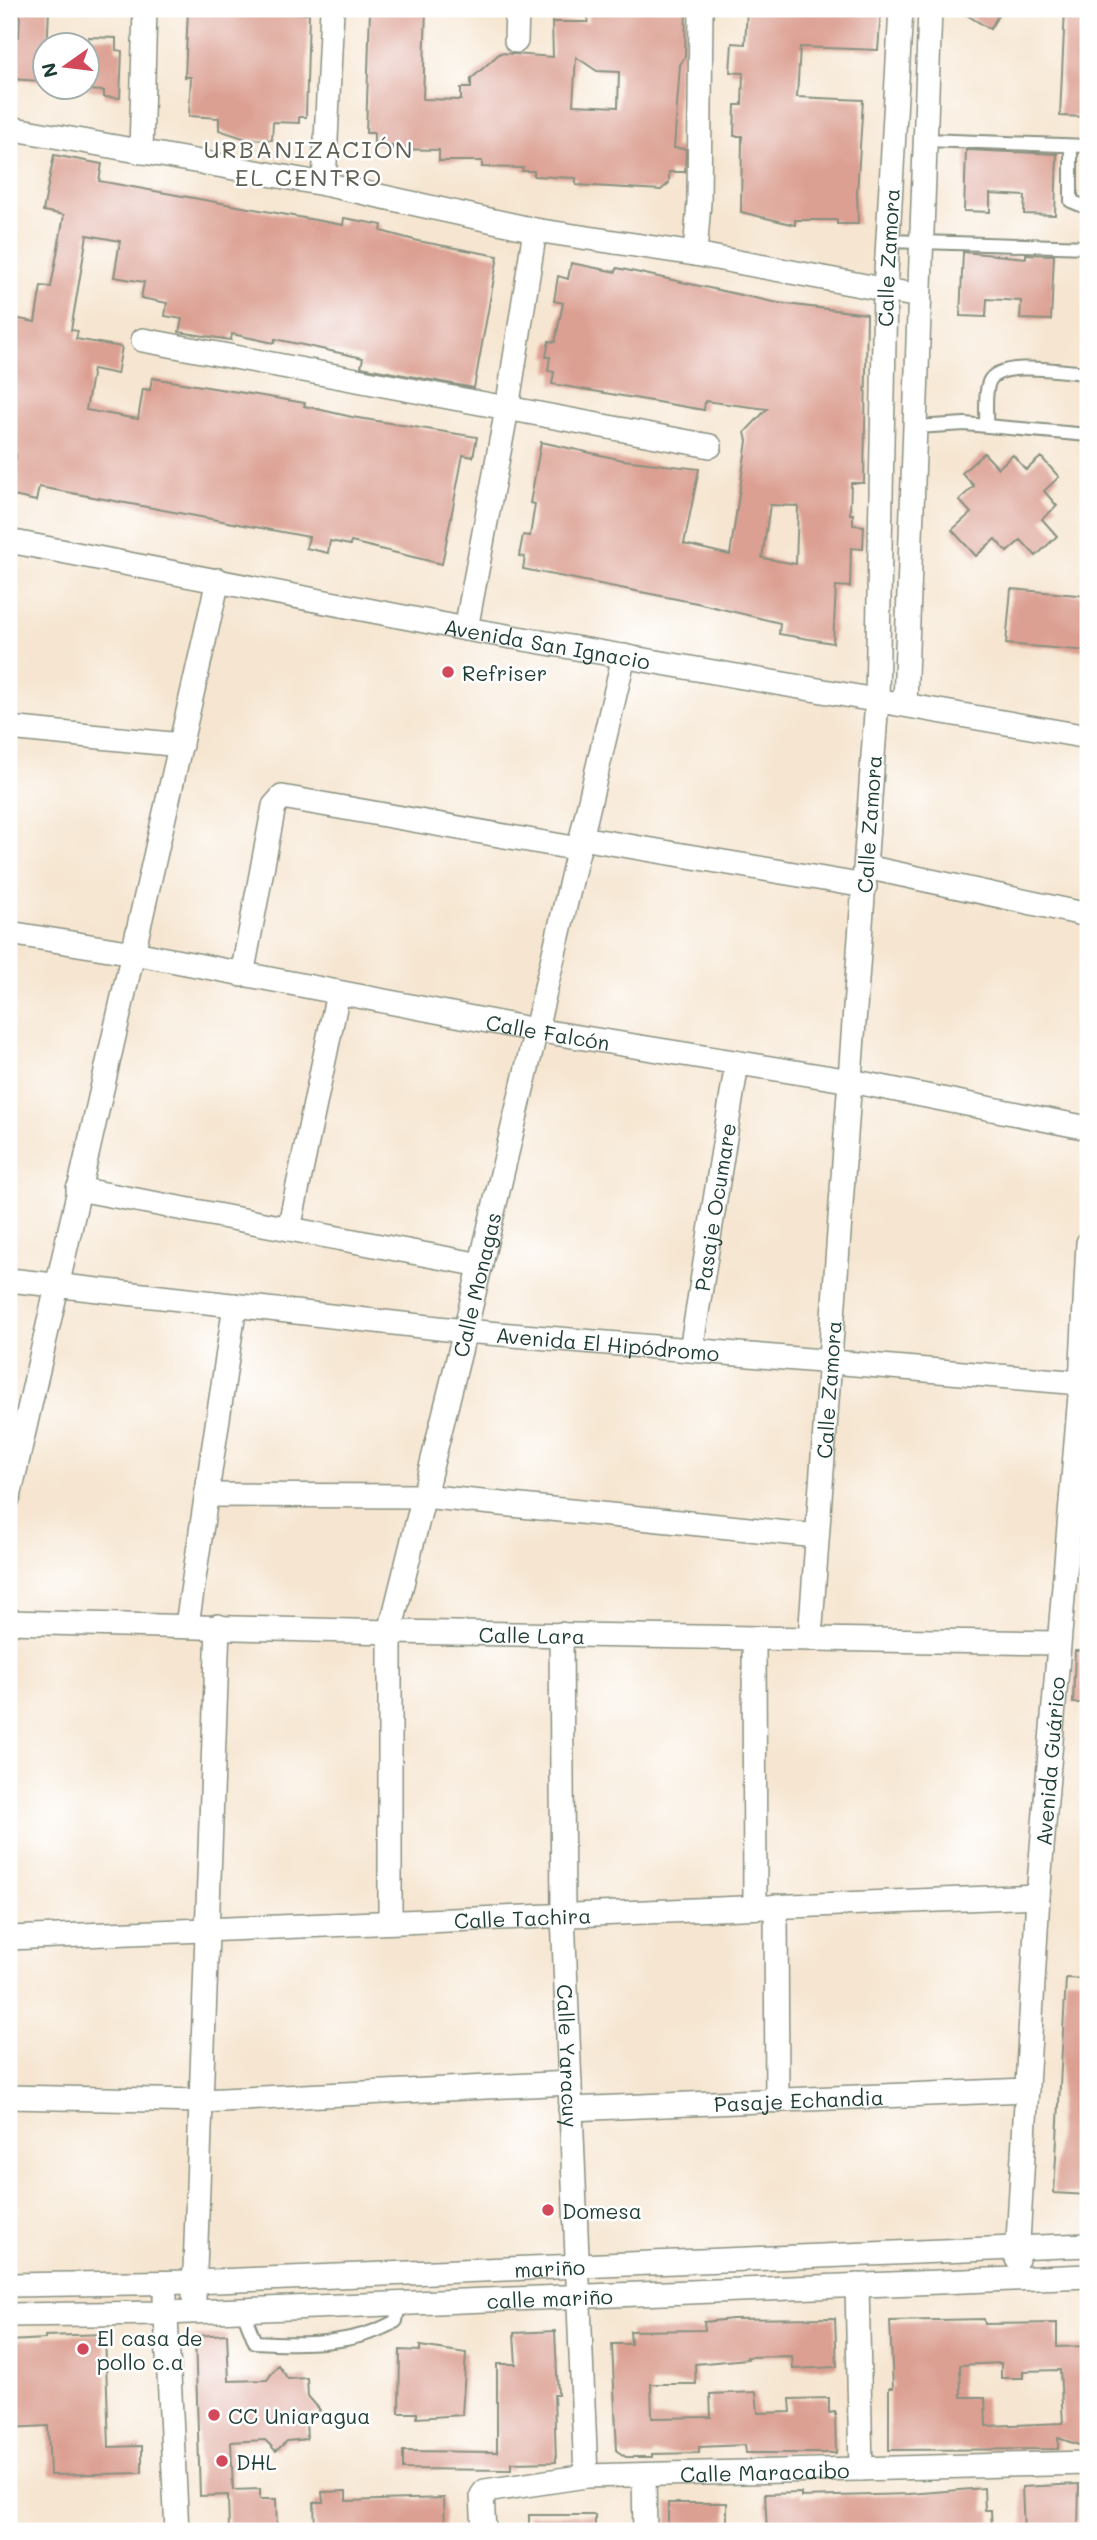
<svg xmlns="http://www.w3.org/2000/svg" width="1097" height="2540" font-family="Mali,sans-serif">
	<rect width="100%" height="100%" fill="#fff"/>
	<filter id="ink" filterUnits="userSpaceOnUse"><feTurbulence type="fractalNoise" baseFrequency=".0143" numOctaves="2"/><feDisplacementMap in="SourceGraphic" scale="14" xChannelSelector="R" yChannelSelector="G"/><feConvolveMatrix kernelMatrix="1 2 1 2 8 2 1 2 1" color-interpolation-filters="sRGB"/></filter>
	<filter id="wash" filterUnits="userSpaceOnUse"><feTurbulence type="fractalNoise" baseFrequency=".00686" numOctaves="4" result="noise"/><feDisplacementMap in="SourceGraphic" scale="28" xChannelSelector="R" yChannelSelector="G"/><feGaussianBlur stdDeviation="1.57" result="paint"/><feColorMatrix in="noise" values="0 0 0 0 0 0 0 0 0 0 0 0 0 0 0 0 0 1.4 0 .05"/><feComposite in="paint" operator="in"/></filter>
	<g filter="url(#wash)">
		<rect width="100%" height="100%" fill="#f6e6d1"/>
		<g id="blocks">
			<path fill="#dca093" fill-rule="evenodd" d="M20 9H49L46 77H42V81L9 79V36L19 37Z
				M188 9 282 12 283 9H297V13L309 14 306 117H299V123L273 122 272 140 246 139 219 130V118L189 116 191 77H185Z
				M370 9H426L423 99 461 100V88H471V79L500 53 553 57 552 22H588L589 9H686L685 56 680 65 674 148 686 149 685 172H669V183L661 190 576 185V178L534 176V171H522L523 168 482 167V161H439V150L392 149V145H374V133H366ZM576 57 597 71 619 72 618 107 573 105Z
				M747 9 881 10 878 50 800 47 797 97 863 100 857 193 858 224H837V220H795V225L741 212 742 136H734L735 105H742L743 73 730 72 732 43 745 44Z
				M957 9H1002L990 29Z
				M1065 9H1086L1082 98H1088V117L1060 116Z
				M88 37 116 38V50L122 51 120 98 104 97V91L88 90Z
				M966 150 1057 154 1055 215 1024 214 1025 196 990 194V212L964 211Z
				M54 155 102 164 99 181 343 225 344 218 382 225 381 231 418 241 498 256 474 388 361 367 363 358 275 339 274 343 232 334 231 340 179 332 182 319 165 316 167 303 141 298 144 282 114 277 120 241 87 235 71 330 78 331 76 339 122 347 117 374 93 369 86 410 138 419 143 389 150 390 152 378 305 403 304 406 352 417 477 437 473 457 463 455 442 564 351 542 350 545 330 541 328 553 306 548 309 537 39 487 36 501 9 495 16 455 9 453V317L35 322 41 286 51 287 64 215 43 211Z
				M963 252 1026 258V254L1054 255 1051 320 1020 319 1021 301 987 299 986 317 960 316Z
				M571 263 616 272 617 268 778 303 867 314 864 483H851L850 514H853V525L864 526 863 549 851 548 850 587 836 586 833 643 779 634 780 623 697 603 523 569 525 557 519 556 523 535 530 536 535 504 530 503 541 442 623 460 699 469 684 544 730 555 747 441 745 432 767 409 705 401 704 410 552 384 554 372 548 371 550 357H546L549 341 555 342 563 303 554 301 558 276 568 279ZM770 505 798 506 796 564 762 558Z
				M984 453 998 468 1013 455 1026 470 1041 457 1059 477 1044 491 1057 506 1042 519 1057 536 1036 556 1021 540 1007 552 995 539 976 556 952 530 971 513 959 500 974 486 962 473Z
				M1011 589 1088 596V651L1006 644Z
				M1075 1651H1088V1703H1073Z
				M1066 1978 1088 1979V2195L1054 2193Z
				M835 2318 837 2367 793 2369 792 2356 747 2357 748 2359 695 2364 696 2384H651L652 2418 711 2417 710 2394 756 2392 758 2413 791 2412 790 2399 829 2398V2413L835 2412 836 2453H746L745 2445 699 2447V2453L652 2454V2457H626L617 2451 612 2344H631L630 2331 705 2330 704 2322 732 2319Z
				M984 2319 985 2324 1057 2323V2347L1086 2346 1088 2448 1058 2438V2449L889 2450V2388H893L890 2321ZM1001 2363V2378H1023V2371L1060 2370 1063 2423 986 2426 985 2397H961L960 2365Z
				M555 2331 558 2395H554L556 2462 511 2463V2470L403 2469V2451L497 2452V2364H516L514 2333Z
				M105 2334 109 2447 142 2446V2473L50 2475 48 2426 9 2428V2399H15L9 2341 45 2339V2336Z
				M227 2334 229 2381 267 2380 278 2365 288 2379 307 2378 308 2396 320 2410 306 2422 307 2439 287 2441 276 2451 265 2440 231 2442 233 2490 260 2489V2499H276L277 2531H229L228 2495 200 2496 195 2336Z
				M420 2346 466 2353 462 2415 417 2418V2413H399L400 2350 420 2351Z
				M1079 2484 1078 2531H1024L1022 2487Z
				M984 2488 985 2510H991L992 2531H813V2529L767 2531 765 2494 801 2493V2497L909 2494Z
				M346 2491V2501L444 2498 445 2531H315L314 2502H323L322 2492Z
				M668 2503H727V2528L668 2529Z
				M529 2515H595V2531H529Z"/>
		</g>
	</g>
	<g filter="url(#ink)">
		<use href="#blocks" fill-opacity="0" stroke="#8a9282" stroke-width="2"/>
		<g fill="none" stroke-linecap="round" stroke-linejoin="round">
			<g stroke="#8a9282" stroke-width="16">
				<path id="service" d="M926 140 1088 146
					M1071 146V201L1088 208
					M888 241 1088 247
					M986 426C987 414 984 394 989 382 999 359 1066 372 1088 373
					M916 427 965 424 1088 435
					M242 2309 255 2342C302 2345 355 2345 396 2321L399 2303"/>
			</g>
			<g stroke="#8a9282" stroke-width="26">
				<g id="minor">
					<path d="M516 41 517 9"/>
					<path d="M9 128 324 184 535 230 695 254 919 296"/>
					<path d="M141 152 145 9"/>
					<path d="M324 184 332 9"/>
					<path d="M695 254 699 202 701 9"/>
					<path d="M143 340 710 446"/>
					<path id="s1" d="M9 541 466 629 1088 737"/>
					<path d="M466 629 507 409 535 230"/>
					<path d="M905 704 930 9"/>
					<path d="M9 728 181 745"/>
					<path d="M581 838 865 886"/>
					<path d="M866 867 1088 915"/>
					<path id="s2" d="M9 933 134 953 535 1030 851 1081 1088 1128"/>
					<path d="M242 975 274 806 282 797 579 849"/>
					<path d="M78 1189 481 1265"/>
					<path d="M289 1229 338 993"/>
					<path id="s3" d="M9 1280 465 1331 1081 1383"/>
					<path id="s4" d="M691 1350 737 1063"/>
					<path d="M206 1495 423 1496 817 1536"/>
					<path d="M9 1497 218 580"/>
					<path id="s5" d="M9 1622 390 1632 1057 1643"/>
					<path d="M187 1625 235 1305"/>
					<path id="s6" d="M561 1634 563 1915 586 2476"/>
					<path d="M754 1638 755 1907"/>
					<path id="s7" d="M810 1639 877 700 885 291 901 9"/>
					<path d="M776 1906 777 2101"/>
					<path id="s8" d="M390 1922V1632L465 1331 624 656"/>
					<path id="s9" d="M9 1938 1038 1896"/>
					<path d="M9 2097 201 2101 570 2083"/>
					<path id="s10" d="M570 2109 1027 2090"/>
					<path id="s11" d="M1017 2259 1038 1896 1081 1383 1088 1243"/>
					<path id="s12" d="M9 2285 194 2282 1088 2245"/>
					<path d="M857 2285 861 2469"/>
					<path d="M165 2297 177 2531"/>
					<path d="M194 2298 218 1626"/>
					<path id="s13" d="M9 2315 165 2313 1088 2276"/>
					<path d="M644 2477 645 2531"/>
					<path id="s14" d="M484 2531 482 2495 485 2491 586 2476 1088 2463"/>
				</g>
			</g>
			<use href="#service" stroke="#fff" stroke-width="12"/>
			<use href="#minor" stroke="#fff" stroke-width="23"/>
		</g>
	</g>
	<g fill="#d1495b" stroke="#fff" stroke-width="2.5">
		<circle cx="448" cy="672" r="7"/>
		<circle cx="548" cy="2210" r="7"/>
		<circle cx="83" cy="2349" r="7"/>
		<circle cx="214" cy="2415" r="7"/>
		<circle cx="222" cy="2461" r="7"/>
	</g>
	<g text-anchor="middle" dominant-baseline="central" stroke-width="5" stroke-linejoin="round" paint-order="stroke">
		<g font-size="21" fill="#1f3d34" stroke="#fff">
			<text stroke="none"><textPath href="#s7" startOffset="1384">Calle Zamora</textPath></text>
			<text stroke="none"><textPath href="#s1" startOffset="548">Avenida San Ignacio</textPath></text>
			<text stroke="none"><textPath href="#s7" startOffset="817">Calle Zamora</textPath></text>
			<text stroke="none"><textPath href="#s2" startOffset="548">Calle Falcón</textPath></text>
			<text stroke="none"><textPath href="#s4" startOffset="145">Pasaje Ocumare</textPath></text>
			<text stroke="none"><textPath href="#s8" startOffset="648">Calle Monagas</textPath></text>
			<text stroke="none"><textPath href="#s3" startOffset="602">Avenida El Hipódromo</textPath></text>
			<text stroke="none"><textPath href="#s7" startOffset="250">Calle Zamora</textPath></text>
			<text stroke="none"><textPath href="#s5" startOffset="523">Calle Lara</textPath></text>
			<text stroke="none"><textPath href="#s11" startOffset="499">Avenida Guárico</textPath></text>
			<text stroke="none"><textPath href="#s9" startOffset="514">Calle Tachira</textPath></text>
			<text stroke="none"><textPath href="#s6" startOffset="422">Calle Yaracuy</textPath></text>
			<text stroke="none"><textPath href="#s10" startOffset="229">Pasaje Echandia</textPath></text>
			<text stroke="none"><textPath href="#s12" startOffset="541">mariño</textPath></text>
			<text stroke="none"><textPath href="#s13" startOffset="541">calle mariño</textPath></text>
			<text stroke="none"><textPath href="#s14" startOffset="322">Calle Maracaibo</textPath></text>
		</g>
		<g font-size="21" fill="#1f3d34" stroke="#fff" text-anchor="start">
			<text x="462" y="672">Refriser</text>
			<text x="562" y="2210">Domesa</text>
			<text x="97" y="2337">El casa de<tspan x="97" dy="24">pollo c.a</tspan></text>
			<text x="228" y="2415">CC Uniaragua</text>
			<text x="236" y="2461">DHL</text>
		</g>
		<g font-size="24" letter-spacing="2" fill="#616055" stroke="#fff">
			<text x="309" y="148">URBANIZACIÓN<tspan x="309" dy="28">EL CENTRO</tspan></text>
		</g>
	</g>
	<rect width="1097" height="2540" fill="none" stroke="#fff" stroke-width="35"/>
	<g transform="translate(66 66) rotate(256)"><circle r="33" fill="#ffffff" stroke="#a5b1ae" stroke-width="2"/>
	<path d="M0-5L12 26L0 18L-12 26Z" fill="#d1495b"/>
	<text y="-10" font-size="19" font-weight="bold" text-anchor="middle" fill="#1f3d34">N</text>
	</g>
</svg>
